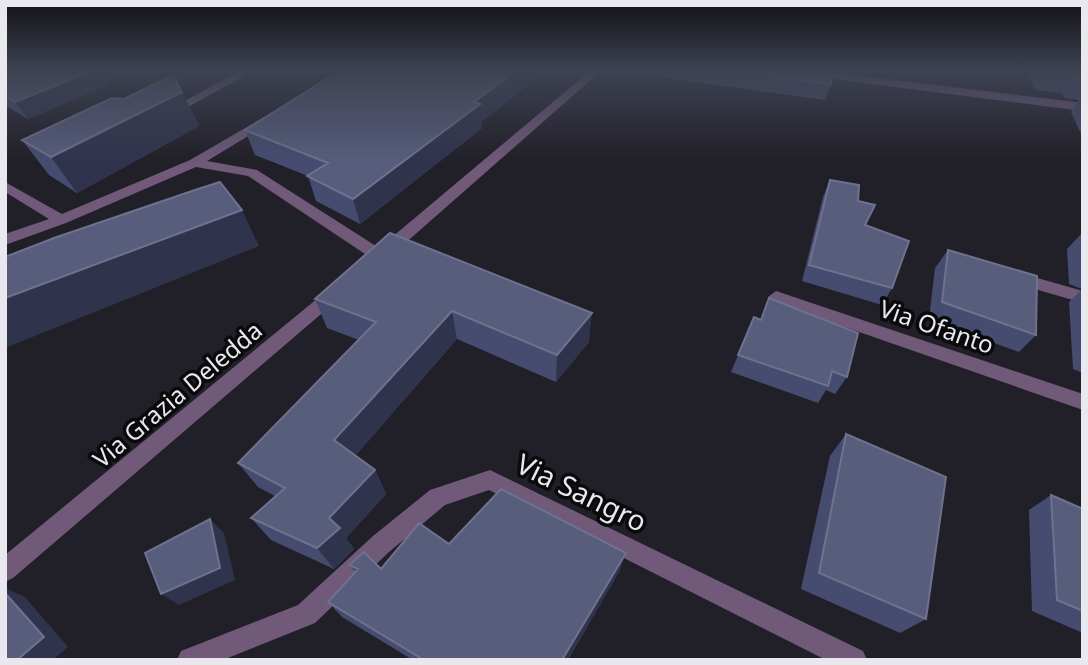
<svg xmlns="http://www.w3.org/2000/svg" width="1088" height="665" font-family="'Noto Sans',sans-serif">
	<rect width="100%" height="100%" fill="#211f27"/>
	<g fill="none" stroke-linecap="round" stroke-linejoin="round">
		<path fill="#705979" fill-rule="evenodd" d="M242 70H255L170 117 160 114Z
			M591 70H602L386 260H374L248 176 196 167 66 223 5 245V234L49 219 5 192V182L62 214 190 160 264 117 268 118V124L207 161 257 170 379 248Z
			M781 70H811L1083 103V111L786 73Z
			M1034 277 1083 291V303L1028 287 1026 283Z
			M335 287 343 293 341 297 13 578 5 582V555L329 289Z
			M776 291 1083 394V410L770 301 768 297Z
			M490 470 863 651 867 660H826L489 490 445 505 389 552 315 623 223 660H177L181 651 298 605 373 536 430 490Z"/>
	</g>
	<path fill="#464c6f" d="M21 70H102L105 75 108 85 28 119 5 105V72Z
		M653 70H831V84L825 100 652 76Z
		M1026 70H1083V138L1071 112 1079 100 1065 98 1062 93 1035 90Z
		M545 71 481 122 482 128 360 224 316 201 308 176 255 155 245 130Z
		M182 92 199 126 77 193 49 175 22 140 124 99Z
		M830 180 858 201 865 225 892 288 882 305 802 281 823 197Z
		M1083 232V373L1073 369 1069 302 1082 289 1069 284 1067 249Z
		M390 233 589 342 556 382 457 339 355 456 375 470 386 494 346 538 354 549 334 569 271 540 251 518 275 496 258 487 238 463 359 340 327 328 315 299Z
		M948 250 1036 335 1019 352 929 319 935 268Z
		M769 298 847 377 835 394 826 390 818 403 731 372 754 317 760 320Z
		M846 434 926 619 900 633 801 589 830 456Z
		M1051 495 1083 509V633L1032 611 1029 510Z
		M449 544 620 570 568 660H413L342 617 328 602 355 572 349 565 381 569Z"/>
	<path fill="#30334c" d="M94 70H102L105 75 108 85 28 119 15 102Z
		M517 70H545V71L481 122 482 128 360 224 353 199 474 102Z
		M182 92 199 126 77 193 51 157Z
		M242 210 259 246 5 348V298Z
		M452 311 457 339 347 465 334 440Z
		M592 313 589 342 556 382 557 355Z
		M375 470 386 494 346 538 354 549 334 569 317 548 329 518Z
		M210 519 224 533 235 580 179 605 161 594Z
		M626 553 620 570 568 660H562Z
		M5 588 25 597 68 647 53 660H17Z"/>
	<path fill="#585d7c" stroke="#6e728e" stroke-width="2" d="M21 70H94L15 102 5 96V72Z
		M341 70H517L474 102 480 104 353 199 307 176 328 163 245 130Z
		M722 70H831V84Z
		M1047 70H1083V80L1078 79 1075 74 1048 71Z
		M173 75 182 92 51 157 22 140 112 98 124 99Z
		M830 180 859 185 858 201 875 205 865 225 909 241 892 288 809 265Z
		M220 182 242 210 5 298V257L54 238 195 190Z
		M390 233 592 313 557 355 452 311 334 440 375 470 329 518 340 528 317 548 251 518 285 488 238 463 376 322 315 299Z
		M948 250 1037 276 1036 335 942 302Z
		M769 298 858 333 847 377 832 371 828 386 738 355 754 317 761 320Z
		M846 434 946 477 926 619 819 573Z
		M501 489 626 553 562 660H424L328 602 358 569 349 565 364 552 381 569 419 523 449 544Z
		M1051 495 1083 509V611L1057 600Z
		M210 519 220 568 161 594 145 553Z
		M5 593 44 637 17 660H5Z"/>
	<linearGradient id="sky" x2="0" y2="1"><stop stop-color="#121115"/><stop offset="0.43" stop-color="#3d4252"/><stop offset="1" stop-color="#3d4252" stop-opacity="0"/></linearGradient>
	<rect width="1088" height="163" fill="url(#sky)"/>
	<g text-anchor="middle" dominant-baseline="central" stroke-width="7" stroke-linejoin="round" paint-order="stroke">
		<g font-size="24" fill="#e9e8ee" stroke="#0a0a0d">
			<text transform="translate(937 326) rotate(19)">Via Ofanto</text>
			<text transform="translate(177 394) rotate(-40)">Via Grazia Deledda</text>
		</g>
		<g font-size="28" fill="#e9e8ee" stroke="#0a0a0d">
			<text transform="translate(582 492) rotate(26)">Via Sangro</text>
		</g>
	</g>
	<rect width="1088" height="665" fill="none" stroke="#e9e8ee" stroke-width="14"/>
</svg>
